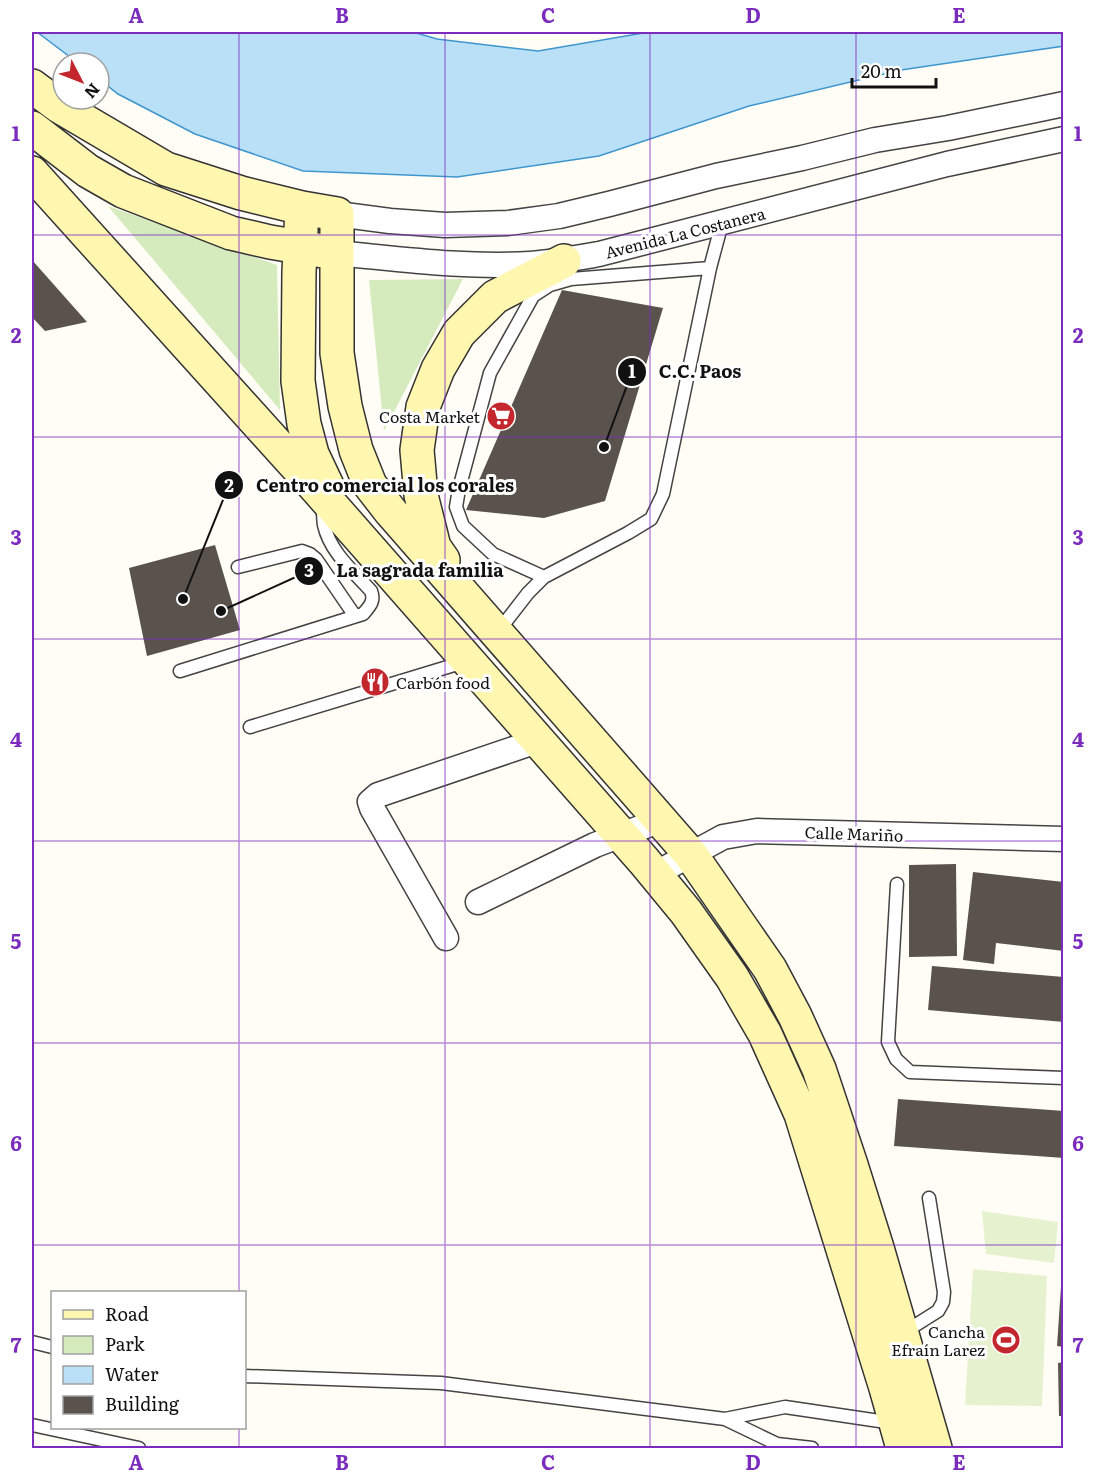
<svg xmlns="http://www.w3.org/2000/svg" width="1095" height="1480" font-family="Literata,serif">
	<rect width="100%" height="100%" fill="#fffdf5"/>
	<path fill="#d5ebbd" d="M108 206 277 265 280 410Z
		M463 279 384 431 369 280Z"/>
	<path fill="#e6f2cf" d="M982 1211 1058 1222 1054 1263 986 1254Z
		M973 1269 1047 1276 1042 1406 965 1405Z"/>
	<path fill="#b9e0f7" stroke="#3f96cf" stroke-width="1.5" d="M37 32H413L437 39 538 51 649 32H1063L1064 46 901 70 749 106 599 156 457 177 303 171 195 134 118 94 99 79V63H78Z"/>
	<path fill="#5a524d" d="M32 260 87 322 45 331 32 317Z
		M562 290 663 308 605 501 544 518 466 510Z
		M215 545 240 630 147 656 129 568Z
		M956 864 957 956 909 957V865Z
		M973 872 1064 882V951L996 943 994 964 963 960Z
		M932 966 1064 977V1022L928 1010Z
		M898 1099 1064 1111V1158L894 1146Z
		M1062 1272H1064V1347L1057 1346Z
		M1064 1362V1416H1059L1058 1363Z"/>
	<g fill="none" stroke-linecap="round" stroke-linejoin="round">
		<g stroke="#444" stroke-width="15">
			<path id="lane" d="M238 567 302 551 310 554 316 559 355 616
				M544 577 493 554 463 526 456 507 459 489 490 373 533 296 550 285 571 279 710 268
				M497 633 528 593 544 577 628 533 651 519 663 494 710 268 722 223
				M180 671 363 614C370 606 375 601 371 591 353 571 330 552 324 525 323 519 323 512 323 506
				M250 727 464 662
				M897 884 888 1042 896 1059 910 1072 1064 1078
				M903 1333 938 1311 943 1302 944 1292 929 1198
				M32 1342 52 1347
				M244 1376 441 1383 725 1419 785 1407 893 1423
				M725 1419 777 1444 812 1448
				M32 1425 139 1448"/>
		</g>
		<g stroke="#444" stroke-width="27">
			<path id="street" d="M337 214 390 221 445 225 508 223 559 216 609 204 716 176 802 158 875 140 948 128 1064 104
				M336 253C401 259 466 268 530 264 554 262 576 258 599 254L947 164 1064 139
				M655 874 723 837 757 831 1064 839
				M478 902 595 845 661 820
				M446 938 372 808 370 802 378 795 537 741"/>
		</g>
		<g stroke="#333" stroke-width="36">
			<path id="secondary" d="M32 86 59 106 166 169 241 193 302 208 337 214V353L345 406 356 450 370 485 391 512 691 855 770 969 795 1016 819 1069 851 1165 877 1248 935 1448
				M32 128 88 171 123 191 231 233 270 242 323 251
				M32 173 318 490 644 861 686 912 732 977 765 1034 801 1114 886 1388 903 1448
				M302 208 299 272 298 381 304 424 312 454 329 490
				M443 560 434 547 421 495 417 450 423 407 438 369 459 333 495 297 564 261"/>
		</g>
		<use href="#lane" stroke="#fff" stroke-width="12"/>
		<use href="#street" stroke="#fff" stroke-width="24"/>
		<use href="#secondary" stroke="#fff6b0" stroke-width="33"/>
	</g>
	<path fill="none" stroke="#7b2cbf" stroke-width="1.5" stroke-opacity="0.55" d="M239 32V1292M445 32V1448M650 32V1448M856 32V1448M32 235H1064M32 437H1064M32 639H1064M32 841H1064M32 1043H1064M32 1245H1064M239 1428V1448"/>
	<defs>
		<g id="supermarket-disc" transform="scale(1.5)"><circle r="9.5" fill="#c4262e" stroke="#fff"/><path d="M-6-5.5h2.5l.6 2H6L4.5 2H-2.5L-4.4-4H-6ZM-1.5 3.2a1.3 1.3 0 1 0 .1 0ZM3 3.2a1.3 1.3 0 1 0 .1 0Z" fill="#fff"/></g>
		<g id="restaurant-disc" transform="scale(1.5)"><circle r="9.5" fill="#c4262e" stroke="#fff"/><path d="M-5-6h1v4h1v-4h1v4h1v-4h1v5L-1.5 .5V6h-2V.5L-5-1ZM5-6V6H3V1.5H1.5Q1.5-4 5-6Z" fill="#fff"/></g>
		<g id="stadium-disc" transform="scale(1.5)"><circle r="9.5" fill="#c4262e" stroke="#fff"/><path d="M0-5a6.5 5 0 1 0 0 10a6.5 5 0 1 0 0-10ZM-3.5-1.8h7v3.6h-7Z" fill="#fff"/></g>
	</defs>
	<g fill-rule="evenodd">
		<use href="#supermarket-disc" x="501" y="416"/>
		<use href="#restaurant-disc" x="375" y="682"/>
		<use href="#stadium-disc" x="1006" y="1340"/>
	</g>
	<g text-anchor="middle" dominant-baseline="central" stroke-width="6" stroke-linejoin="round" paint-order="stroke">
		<g font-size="16" fill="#111" stroke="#fff">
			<text transform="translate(685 232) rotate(-14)">Avenida La Costanera</text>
			<text transform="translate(854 833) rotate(2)">Calle Mariño</text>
		</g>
		<g font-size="16" fill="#111" stroke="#fff" text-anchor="end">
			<text x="480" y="416">Costa Market</text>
			<text x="396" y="682" text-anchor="start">Carbón food</text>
			<text x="985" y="1331">Cancha<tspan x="985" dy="18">Efraín Larez</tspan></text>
		</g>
	</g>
	<path fill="none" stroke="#111" stroke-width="2" d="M604 447L632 372M183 599L229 485M221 611L309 571"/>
	<g fill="#111" stroke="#fff" stroke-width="2">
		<circle cx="604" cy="447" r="6"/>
		<circle cx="183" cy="599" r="6"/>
		<circle cx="221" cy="611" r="6"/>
		<circle cx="632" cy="372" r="15"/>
		<circle cx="229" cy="485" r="15"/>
		<circle cx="309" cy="571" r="15"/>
	</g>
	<g font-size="18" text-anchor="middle" font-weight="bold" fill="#fff">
		<text x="632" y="378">1</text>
		<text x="229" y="492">2</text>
		<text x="309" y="577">3</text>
	</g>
	<g font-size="18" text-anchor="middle" font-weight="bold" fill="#111" stroke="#fff" stroke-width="6" stroke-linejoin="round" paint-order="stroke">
		<text x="700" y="378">C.C. Paos</text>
		<text x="385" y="492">Centro comercial los corales</text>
		<text x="420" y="577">La sagrada familia</text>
	</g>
	<rect width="1095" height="1480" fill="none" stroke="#ffffff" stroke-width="66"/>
	<rect x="51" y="1291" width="195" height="138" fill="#ffffff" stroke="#a0a0a0" stroke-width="1.5"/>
	<rect x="63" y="1310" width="30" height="9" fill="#fff6b0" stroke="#a0a0a0" stroke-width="1.5"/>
	<text x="105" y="1321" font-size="18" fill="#111111">Road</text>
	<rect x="63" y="1336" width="30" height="18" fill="#d5ebbd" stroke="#a0a0a0" stroke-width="1.5"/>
	<text x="105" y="1351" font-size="18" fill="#111111">Park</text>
	<rect x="63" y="1366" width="30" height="18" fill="#b9e0f7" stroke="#a0a0a0" stroke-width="1.5"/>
	<text x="105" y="1381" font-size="18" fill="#111111">Water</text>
	<rect x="63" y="1396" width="30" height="18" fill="#5a524d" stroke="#a0a0a0" stroke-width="1.5"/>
	<text x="105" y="1411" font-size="18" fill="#111111">Building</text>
	<g transform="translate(81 81) rotate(132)"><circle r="28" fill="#ffffff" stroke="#a0a0a0" stroke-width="1.5"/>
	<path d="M0-4.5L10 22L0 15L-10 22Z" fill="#c4262e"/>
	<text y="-9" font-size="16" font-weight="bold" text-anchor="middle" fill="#111111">N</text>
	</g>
	<path d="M852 78v9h84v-9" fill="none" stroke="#111111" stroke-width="3"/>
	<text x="861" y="78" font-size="18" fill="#111111" stroke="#ffffff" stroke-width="4.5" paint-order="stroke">20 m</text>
	<rect x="33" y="33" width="1029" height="1414" fill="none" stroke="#7b2cbf" stroke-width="2"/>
	<g font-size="20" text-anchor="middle" font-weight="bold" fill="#7b2cbf">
		<text x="136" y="23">A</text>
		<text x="342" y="23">B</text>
		<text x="548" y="23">C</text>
		<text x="753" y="23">D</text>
		<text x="959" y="23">E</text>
		<text x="16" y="141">1</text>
		<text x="1078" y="141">1</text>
		<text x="16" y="343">2</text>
		<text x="1078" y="343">2</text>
		<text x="16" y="545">3</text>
		<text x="1078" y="545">3</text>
		<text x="16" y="747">4</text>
		<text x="1078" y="747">4</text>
		<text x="16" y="949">5</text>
		<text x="1078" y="949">5</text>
		<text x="16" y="1151">6</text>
		<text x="1078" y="1151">6</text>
		<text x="16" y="1353">7</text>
		<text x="1078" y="1353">7</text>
		<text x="136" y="1470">A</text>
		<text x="342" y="1470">B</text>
		<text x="548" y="1470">C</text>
		<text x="753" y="1470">D</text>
		<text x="959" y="1470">E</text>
	</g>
</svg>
